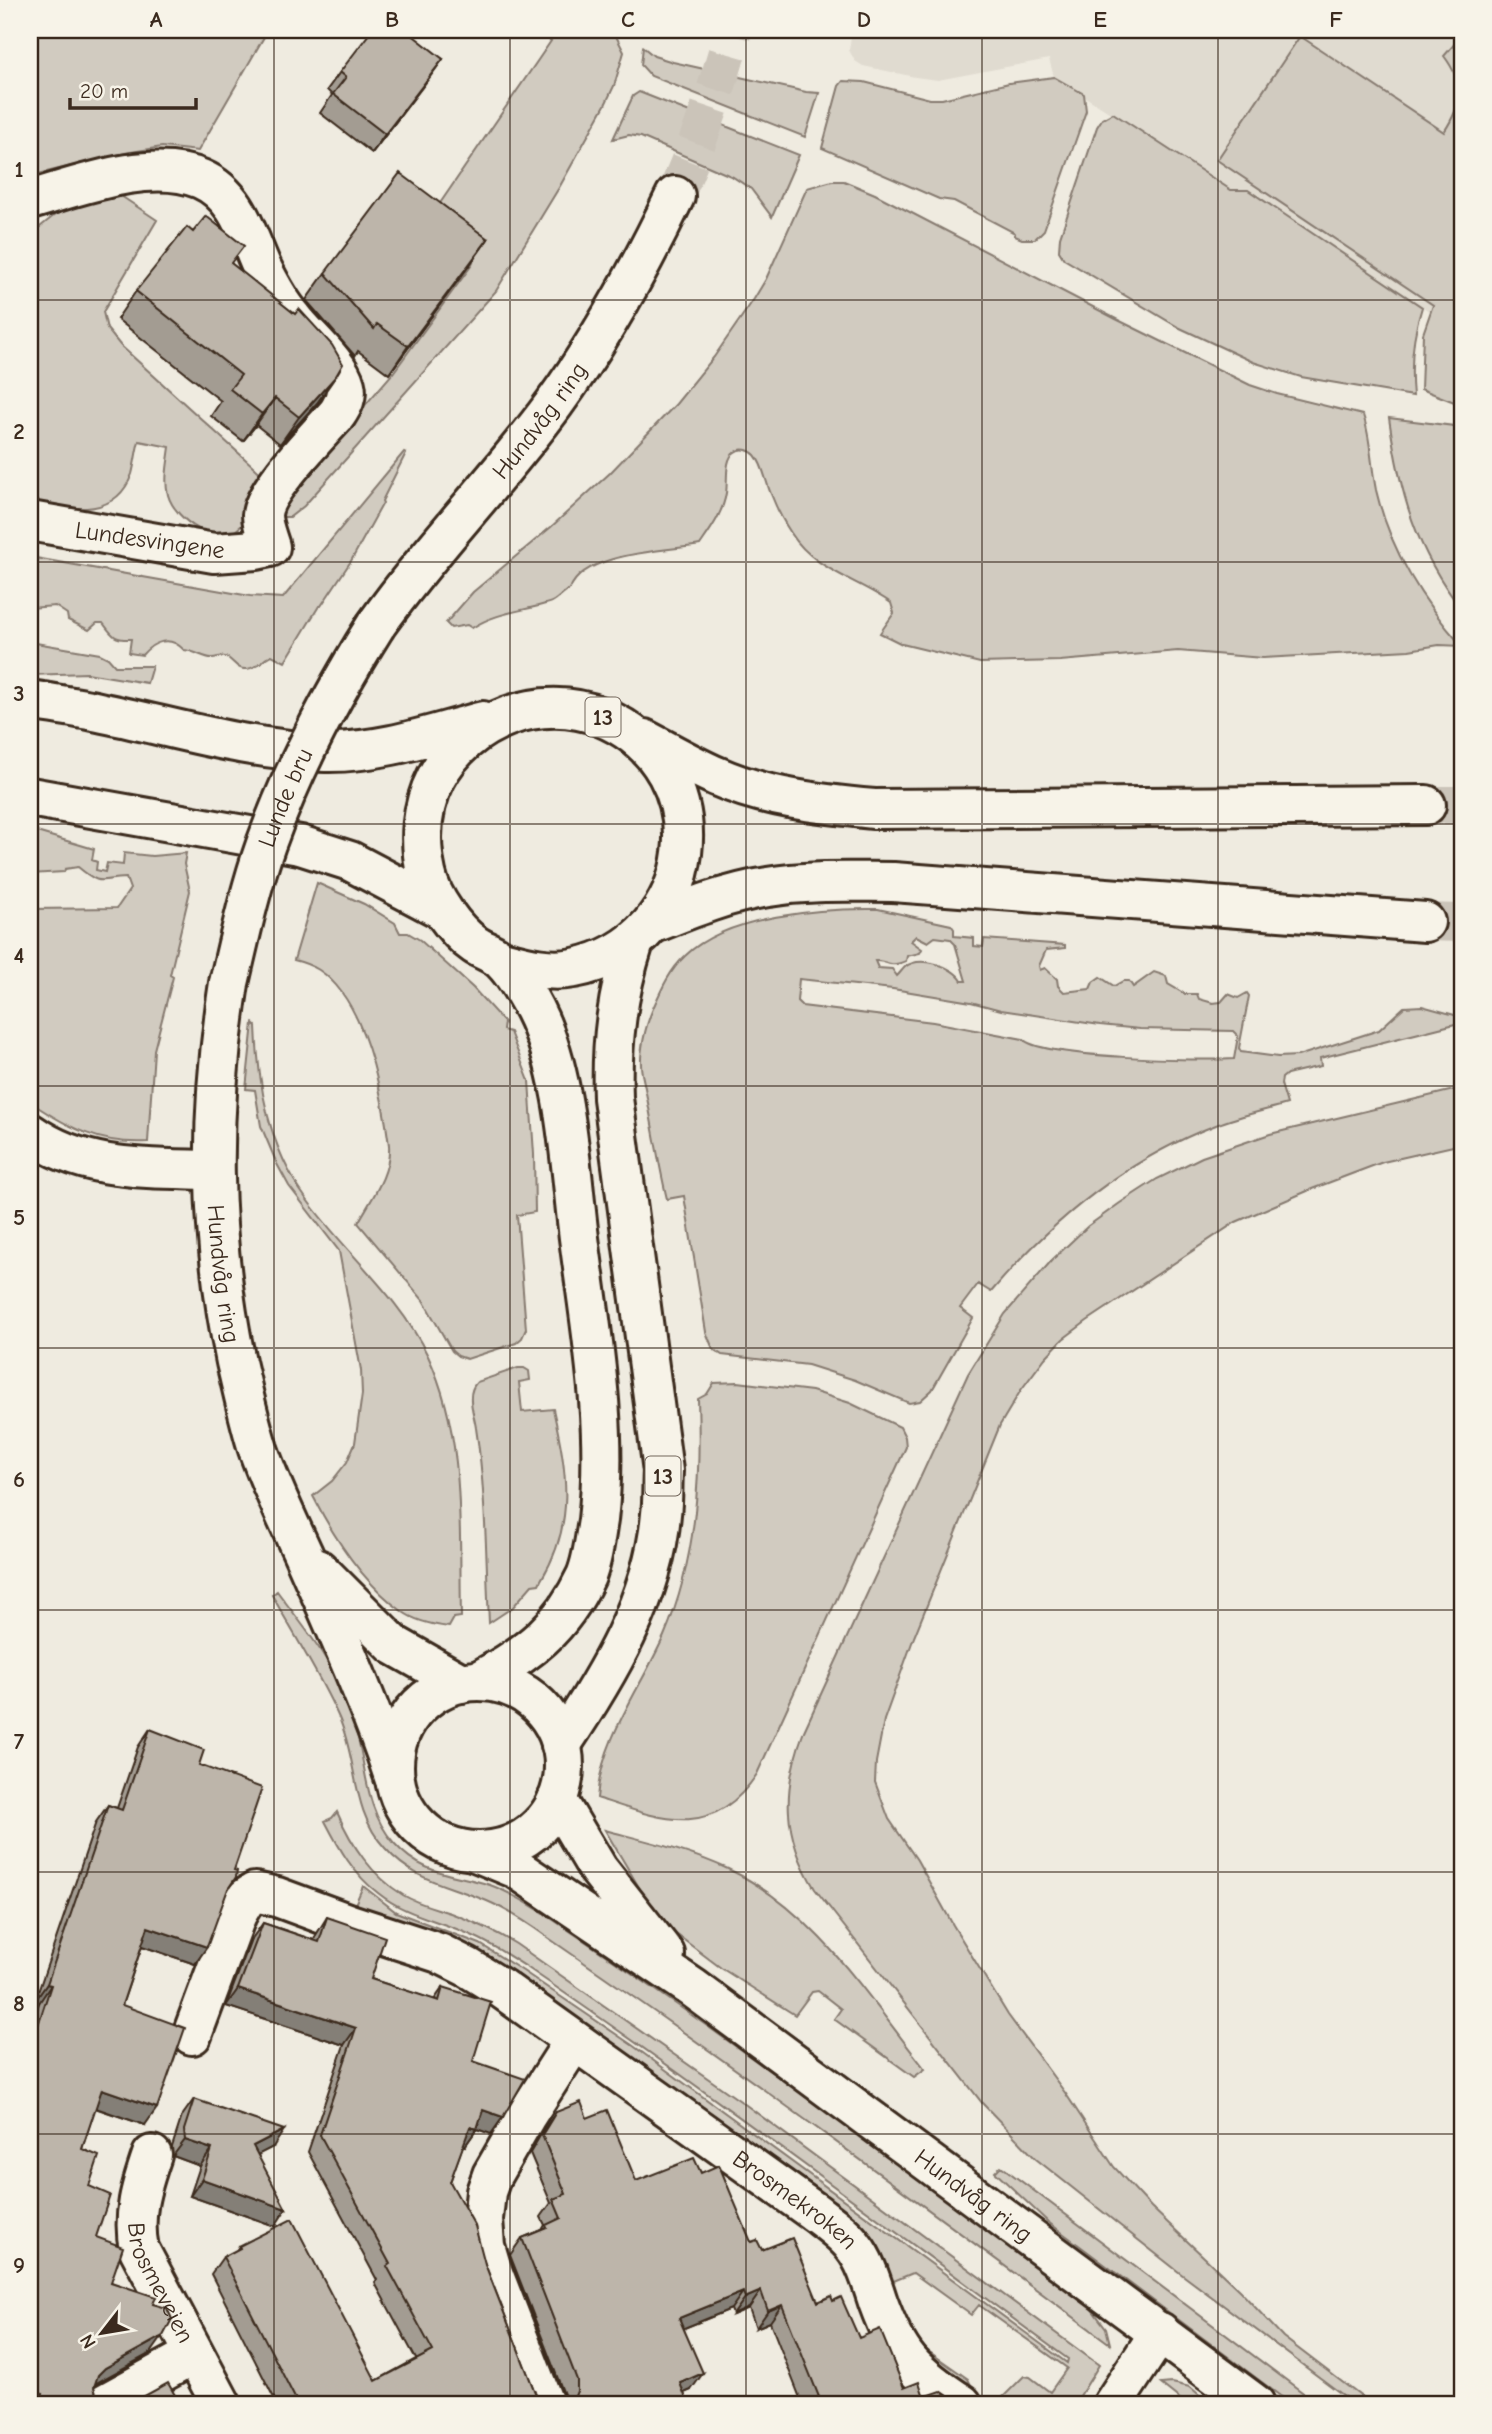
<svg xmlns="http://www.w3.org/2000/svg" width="1492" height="2434" font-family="'Comic Neue',sans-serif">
	<rect width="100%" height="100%" fill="#efebe0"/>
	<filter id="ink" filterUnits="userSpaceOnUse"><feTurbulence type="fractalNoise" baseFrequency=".0143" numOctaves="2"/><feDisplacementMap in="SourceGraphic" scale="14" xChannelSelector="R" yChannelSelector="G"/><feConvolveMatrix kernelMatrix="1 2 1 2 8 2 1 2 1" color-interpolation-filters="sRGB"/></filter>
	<g filter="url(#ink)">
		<path fill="#e0dbd0" d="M852 30H1442L1462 46V263L1429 311 1248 191 1231 190 1054 77 1049 59 938 80 915 77 863 66 855 61 849 50Z"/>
		<path fill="#d1cbc0" stroke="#867a6f" stroke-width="2" fill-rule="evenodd" d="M30 30H268L198 151 162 147 125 153 30 176Z
			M537 30H613L624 52 614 86 605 105 560 186 496 291 304 506 290 517H282L277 513V507L393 373 471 266 479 248 432 215 551 41Z
			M1300 36 1444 132C1463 103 1465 84 1444 56L1457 41 1462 46V405L1421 389 1423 334 1433 305 1217 160Z
			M643 47 654 56 673 62 806 92 819 93 805 137 651 76 641 65Z
			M1054 77 1084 94 1086 111 1044 230 1035 239H1022L1015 236V233L954 201 939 199 822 148 839 86 843 81 864 82 930 99H942L1009 83Z
			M639 92 799 155 772 217 751 189 733 177 641 137 629 135 613 139 633 96Z
			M1113 113 1231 190H1248L1422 307C1412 337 1410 365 1413 396L1301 377 1253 362 1178 327 1064 259 1059 251 1060 237 1097 127 1102 119Z
			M832 181H844L875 194 1116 319 1250 385 1277 394 1363 415C1371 438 1371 466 1376 490 1390 550 1421 600 1462 646L1439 645 1409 650 1263 658 1178 651 1060 661 980 663 902 644 880 633 894 613 891 603C857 579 814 570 791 533 783 521 776 507 771 494 766 483 763 464 755 455 750 450 741 447 735 452 724 459 728 481 726 493 723 513 711 529 700 545 667 551 583 552 570 589 562 592 557 601 549 603 520 612 497 612 472 628L467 625 451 628 446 623 473 592 551 527 610 473 676 404 714 357 754 299 766 279 807 188Z
			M121 196 157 220 103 312 107 329 120 345 266 478C259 493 252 514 241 526 218 550 175 520 168 495 164 480 168 463 170 447L139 441C136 451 135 463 132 474 115 521 67 508 30 502V235L61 210 93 197Z
			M1389 418 1462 427V610C1415 549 1400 494 1389 418Z
			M404 452 406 453 382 501 383 503 351 561 321 606H319L285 662 272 655C263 659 259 667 247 669 238 670 235 663 228 658 221 654 219 658 212 658 203 658 196 651 184 650 170 635 154 641 142 655L129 653 131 639C114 640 112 635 103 623H97L89 630 68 620 67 614 55 606 30 608V557L250 596 283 598Z
			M30 642 100 654 108 658 115 666H152L147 683 87 673 30 675Z
			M30 830 94 849 92 860 97 862 96 870 105 872 107 863 123 865 124 853 152 856 186 853 184 864 190 891 170 975 173 977 154 1050 148 1142C100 1145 69 1128 30 1102V909L117 908 130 889 126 878C99 879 102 887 78 867L65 869 64 872 30 874 32 860 30 858Z
			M317 883 364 904 395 923 400 933H408L420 940 473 988 504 1022 503 1030 510 1032 529 1081 534 1154 535 1212 517 1215 526 1329 522 1338 516 1343 467 1359 458 1356 452 1351 423 1300 358 1223C371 1199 391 1174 389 1145 382 1093 366 1001 319 970 311 965 302 962 294 960Z
			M878 909 951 925 954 929V936L974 938V946L983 947 984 939 1065 945V948L1046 950 1039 966 1040 970 1045 968 1057 979 1058 986 1064 992 1090 989 1093 982 1100 977 1114 986 1123 981H1129L1133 987 1154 972 1166 976 1168 984 1185 994H1197L1199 999 1213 1003 1221 1002 1228 994 1238 998 1247 993 1249 996 1239 1048 1241 1052 1278 1057 1298 1056 1379 1030 1404 1007 1422 1006 1462 1017V1020L1455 1024 1320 1058 1321 1066 1287 1074 1282 1078 1281 1084 1287 1104C1263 1111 1239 1116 1216 1125 1125 1160 1053 1219 991 1292L978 1284 960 1308 973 1318 932 1390 920 1401 909 1403 855 1380 808 1365 722 1355 713 1349 706 1332 684 1196 667 1199C657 1158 651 1113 642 1074 638 1054 646 1024 654 1006 662 988 670 970 685 956 727 915 822 908 878 909ZM916 936 928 942 935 937 950 939 955 944 966 981H962C954 966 920 955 905 967 902 970 900 973 897 976L892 969 878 968 875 961C889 960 886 969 906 961L907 956 920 953 922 949 911 941ZM799 979 893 989 971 1002 1001 1010 1100 1025 1140 1029 1233 1031 1238 1036 1234 1059C1203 1061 1039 1058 1023 1039L933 1022 802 1006 797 1001Z
			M253 1023 256 1026C258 1086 269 1147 305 1197 344 1252 398 1294 428 1356 466 1437 459 1530 461 1617L454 1618 449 1627C434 1625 415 1621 403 1612 363 1583 335 1540 313 1496L332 1481 347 1462 355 1443 362 1394 361 1370 339 1251 289 1186 277 1164 261 1126 255 1090 246 1089Z
			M1462 1088V1144L1383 1162 1312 1189 1236 1222 1087 1321 1063 1339 1045 1358 1021 1390 1000 1425 914 1637 884 1720 876 1762 875 1782 889 1819 917 1860 953 1925 1008 2015 1066 2094 1114 2167 1151 2207 1240 2291 1283 2337 1371 2404H1355L1180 2273 1036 2159 983 2104 815 1889C782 1835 782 1789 804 1731L968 1374 1005 1314 1052 1260 1088 1226 1120 1203 1157 1179 1202 1157 1270 1134Z
			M518 1368H524L529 1371 530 1380 519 1382 522 1412 553 1409C567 1471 576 1523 541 1580L539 1584 532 1585 513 1607 489 1623C486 1558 486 1492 476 1428 474 1413 465 1394 477 1382Z
			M738 1382 812 1391 850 1403 900 1427 905 1437 906 1447 757 1774C712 1842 660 1819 597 1798 601 1739 641 1688 664 1636 696 1562 701 1479 698 1399L707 1394 714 1383Z
			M277 1591C302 1625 329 1656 344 1695 349 1709 354 1724 358 1738 367 1776 367 1812 394 1843 423 1876 453 1873 490 1885 507 1891 524 1901 540 1911 728 2036 908 2172 1090 2307L1106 2328 1110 2344C924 2206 738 2068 547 1937 528 1923 508 1910 487 1901 447 1884 415 1882 385 1848 351 1811 358 1761 339 1718 320 1675 294 1635 272 1595Z
			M337 1812C352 1846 371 1875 403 1895 418 1904 436 1908 453 1914 475 1922 496 1932 516 1944L746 2105 1099 2365 1075 2404H996L1024 2376 1030 2377 1050 2392 1067 2368 979 2305 971 2315 913 2273 889 2283 873 2253 353 1909 363 1886 396 1912 480 1944 523 1971 632 2045 1067 2363 1068 2359C889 2228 712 2093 528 1968 508 1955 487 1941 464 1932 433 1919 404 1914 378 1893 353 1874 339 1848 325 1821L332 1818Z
			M605 1830C646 1841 690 1851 728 1869 815 1910 867 1996 925 2069L914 2077 834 2019 841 2009 818 1991 812 1992 795 2015 721 1968 676 1934 646 1899Z
			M1001 2166 1318 2404H1291L1048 2222 995 2172Z
			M911 2339 968 2379 971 2385 966 2390Z
			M1172 2383 1190 2387 1210 2404H1186L1161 2384Z"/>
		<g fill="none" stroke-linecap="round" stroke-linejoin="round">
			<path stroke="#cbc4b9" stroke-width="38" stroke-dasharray="38 19" stroke-linecap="butt" d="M675 196C699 142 718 87 733 30"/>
			<path stroke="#cbc4b9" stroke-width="38" stroke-dasharray="38 19" stroke-linecap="butt" d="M1426 805H1462
				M1425 922 1462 923"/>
			<g stroke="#3b2a1e" stroke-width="44">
				<g id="minor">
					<path d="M30 200C79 186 151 158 201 179 238 195 247 235 262 268 271 286 280 303 293 318 307 337 339 362 345 385 348 396 343 405 337 414 319 434 263 491 262 515 262 525 267 537 270 547L256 550 214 553 30 521"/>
					<path d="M30 1133C85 1172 149 1168 213 1170"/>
					<path id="s1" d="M192 2035 237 1914 247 1897 255 1892 277 1897 350 1924 439 1953 467 1967 501 1988 813 2211C827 2222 844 2233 854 2247 866 2262 872 2284 878 2302 898 2357 914 2373 962 2404"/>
					<path id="s2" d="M152 2155C141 2187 132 2215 139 2249L221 2404"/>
					<path d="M104 2404 193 2355"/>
					<path d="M544 2404 493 2273 485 2246 483 2219 486 2192 492 2175 526 2116 574 2041"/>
					<path d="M1113 2404 1160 2332"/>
				</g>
			</g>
			<g stroke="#3b2a1e" stroke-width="44">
				<g id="major">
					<path id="s3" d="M376 625C431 548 498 480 554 404 602 338 640 269 675 196"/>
					<path id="s4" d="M229 983C209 1112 209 1234 236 1362 243 1391 249 1421 258 1449 271 1486 288 1521 304 1556 336 1629 369 1701 394 1777"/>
					<path d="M318 1569 394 1645 461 1683"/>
					<circle cx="479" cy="1766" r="85"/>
					<path d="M557 1800 598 1869 665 1954"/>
					<path id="s5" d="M473 1851 517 1869 693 1988 1255 2404"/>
				</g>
			</g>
			<g stroke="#3b2a1e" stroke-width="44">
				<path id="highway" d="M30 700C53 704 76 707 99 712 174 727 248 751 325 752 379 753 431 735 483 721
					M644 739C667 751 691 765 716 776 765 798 821 804 874 809L1426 805
					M30 797 300 845 350 861 441 909
					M654 923C691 908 728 893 768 887 808 880 851 882 893 882L1425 922
					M478 1681C528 1654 562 1628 586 1576 593 1559 595 1538 598 1520 609 1427 591 1331 579 1238 570 1166 567 1074 534 1009 526 994 515 974 503 962 496 954 484 951 475 945 455 931 431 898 426 873 419 841 421 807 436 778 466 720 541 692 602 717 724 768 703 943 574 968 549 973 525 966 502 960
					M561 1745C607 1676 654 1599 661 1514 663 1500 662 1486 663 1471L613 1098C611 1042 617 995 634 942"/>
			</g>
			<use href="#minor" stroke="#f7f3e8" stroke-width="38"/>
			<use href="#major" stroke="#f7f3e8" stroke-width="38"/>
			<use href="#highway" stroke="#f7f3e8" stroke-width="38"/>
			<g stroke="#3b2a1e" stroke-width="44" stroke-linecap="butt">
				<g id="major-bridge">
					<path id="s6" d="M229 983C240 936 250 889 266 844 294 766 332 695 376 625"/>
				</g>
			</g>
			<use href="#major-bridge" stroke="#f7f3e8" stroke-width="38"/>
		</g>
		<path fill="#a39c92" stroke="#3b2a1e" stroke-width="2" d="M380 33 443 59 372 153 320 113 332 95 327 90 340 72Z
			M488 239 389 374 358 351 355 356 306 300 325 273Z
			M232 264 317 403 280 444 256 425 243 441 211 416 221 401 117 319 136 291Z
			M150 1729 199 1765 234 1870 228 1889 195 1964 142 1946 122 2005 145 2125 95 2108 82 2149 89 2186 96 2237 111 2282 153 2304 151 2353 95 2384 94 2387 97 2398 103 2404H30V2031L39 2003 35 2001 96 1822 108 1805 117 1808 138 1747Z
			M327 1917 371 1979 434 2000 443 1987 473 2061 491 2134 477 2129 465 2146 463 2145 450 2182 485 2264 536 2395 544 2404H277L211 2274 223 2257 236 2251 239 2246 376 2381 416 2359 375 2283 377 2280 308 2152 344 2045 226 2006 251 1940 263 1923 314 1940 316 1935Z
			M194 2099 273 2147 258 2154 275 2226 190 2196 200 2166 173 2156 172 2147 182 2116Z
			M556 2112 587 2118 636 2181 701 2173 751 2242 818 2302 833 2301 859 2338 904 2388 924 2397 802 2403 770 2322 756 2328 749 2308 733 2315 731 2309 684 2328 691 2390 684 2393 688 2404H565V2397L510 2255 522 2238 542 2230 545 2225 541 2217 551 2203 530 2153 544 2129Z"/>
		<path fill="#847f77" stroke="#3b2a1e" stroke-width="2" d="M443 59 430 77 372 153 385 134Z
			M488 239 469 266 389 374 408 346Z
			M336 376 317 403 280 444 299 417Z
			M275 398 256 425 243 441 262 414Z
			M148 1927 207 1947 195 1964 136 1944Z
			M47 1984 51 1985 39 2003 35 2001Z
			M238 1989 356 2028 344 2045 226 2006Z
			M102 2089 157 2108 145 2125 90 2106Z
			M483 2110 503 2117 491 2134 477 2129 465 2146 458 2144Z
			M284 2130 273 2147 242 2163 253 2146Z
			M185 2140 212 2149 200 2166 173 2156Z
			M202 2179 286 2209 275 2226 190 2196Z
			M761 2291 749 2308 733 2315 745 2298Z
			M743 2292 731 2309 667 2335 679 2318Z
			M782 2305 770 2322 756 2328 768 2311Z
			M163 2336 151 2353 93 2385 98 2375 105 2368Z
			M703 2373 691 2390 668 2400 680 2383Z
			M30 2390 43 2394 36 2404H30Z
			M613 2398 609 2404H599Z"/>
		<path fill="#bdb5aa" stroke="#3b2a1e" stroke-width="2" d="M372 30H375L380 33 382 30H406L443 59 385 134 333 94 346 77 340 72Z
			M400 173 488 239 408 346 377 324 374 329 325 273Z
			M206 216 244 246 231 263 295 314 299 309 332 345 343 364 336 376 299 417 275 398 262 414 230 389 241 375 136 291 187 227 193 232Z
			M150 1729 204 1750 199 1765 262 1788 234 1870 237 1871 236 1877 228 1889 207 1947 148 1927 122 2005 185 2028 157 2108 102 2089 82 2149 99 2156 89 2186 110 2195 96 2237 123 2247 111 2282 156 2297 153 2304 167 2308 172 2319 163 2336 105 2368 98 2375 94 2387 97 2398 103 2404H39L43 2394 30 2390V2050L51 1985 47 1984 108 1805 122 1810Z
			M327 1917 385 1937 371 1979 439 2001 443 1987 491 2002 473 2061 525 2079 503 2117 483 2110 477 2129 470 2127 450 2182 475 2226 485 2264 536 2395 544 2404H298L223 2257 240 2248 239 2246 292 2219 376 2381 433 2351 387 2266 390 2264 320 2135 356 2028 238 1989 263 1923 319 1942Z
			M194 2099 284 2130 253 2146 286 2209 202 2179 212 2149 185 2140 184 2130Z
			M581 2102 587 2118 607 2110 636 2181 694 2158 701 2173 719 2165 751 2242 757 2240 762 2250 792 2238 818 2302 831 2296 833 2301 841 2297 859 2338 880 2329 904 2388 919 2382 924 2397 941 2391 948 2396 951 2404H799L819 2397 782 2305 768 2311 761 2291 745 2298 743 2292 679 2318 703 2373 680 2383 688 2404H631L630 2402 625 2404H615L613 2398 599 2404H568L573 2401 577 2391V2380L522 2238 547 2228 546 2225 561 2218 553 2199 566 2194 542 2135 556 2112Z
			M168 2383 180 2404H130Z"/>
	</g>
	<path fill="none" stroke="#3b2a1e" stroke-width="2" stroke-opacity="0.55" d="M274 30V2404M510 30V2404M746 30V2404M982 30V2404M1218 30V2404M30 300H1462M30 562H1462M30 824H1462M30 1086H1462M30 1348H1462M30 1610H1462M30 1872H1462M30 2134H1462"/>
	<g text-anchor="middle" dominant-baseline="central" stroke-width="5" stroke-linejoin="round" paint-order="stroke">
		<g fill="#f7f3e8" stroke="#73665b" stroke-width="2">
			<rect x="585.5" y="697.5" width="35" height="39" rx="5"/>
			<rect x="645.5" y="1456.5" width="35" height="39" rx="5"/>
		</g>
		<g font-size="23" font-weight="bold" fill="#3b2a1e">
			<text x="603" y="717">13</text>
			<text x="663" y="1476">13</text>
		</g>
		<g font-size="24" fill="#3b2a1e" stroke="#f7f3e8">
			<text stroke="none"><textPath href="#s3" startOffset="262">Hundvåg ring</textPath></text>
			<text transform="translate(150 540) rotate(8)">Lundesvingene</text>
			<text stroke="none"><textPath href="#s6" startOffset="194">Lunde bru</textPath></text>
			<text stroke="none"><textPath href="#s4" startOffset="292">Hundvåg ring</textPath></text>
			<text stroke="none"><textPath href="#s5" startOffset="609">Hundvåg ring</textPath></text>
			<text stroke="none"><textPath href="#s1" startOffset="786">Brosmekroken</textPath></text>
			<text stroke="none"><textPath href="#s2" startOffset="135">Brosmeveien</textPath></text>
		</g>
	</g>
	<rect width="1492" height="2434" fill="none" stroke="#f7f3e8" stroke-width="77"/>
	<g transform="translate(102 2333) rotate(239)" stroke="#f7f3e8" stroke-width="5" paint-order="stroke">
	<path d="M0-5L12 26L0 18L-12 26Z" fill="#3b2a1e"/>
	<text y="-10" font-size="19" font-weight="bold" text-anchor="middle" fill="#3b2a1e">N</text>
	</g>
	<path d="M70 98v10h126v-10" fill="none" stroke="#3b2a1e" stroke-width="3.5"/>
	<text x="80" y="98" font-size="21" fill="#3b2a1e" stroke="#f7f3e8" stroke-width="5" paint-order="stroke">20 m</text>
	<rect x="38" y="38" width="1416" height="2358" fill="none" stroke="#3b2a1e" stroke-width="2.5"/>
	<g font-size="23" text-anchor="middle" font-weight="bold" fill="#3b2a1e">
		<text x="156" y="27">A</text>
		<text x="392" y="27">B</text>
		<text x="628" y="27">C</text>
		<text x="864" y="27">D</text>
		<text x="1100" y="27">E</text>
		<text x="1336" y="27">F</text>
		<text x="19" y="177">1</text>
		<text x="19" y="439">2</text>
		<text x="19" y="701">3</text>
		<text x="19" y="963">4</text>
		<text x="19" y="1225">5</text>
		<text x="19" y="1487">6</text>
		<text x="19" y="1749">7</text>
		<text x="19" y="2011">8</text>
		<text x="19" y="2273">9</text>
	</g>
</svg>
